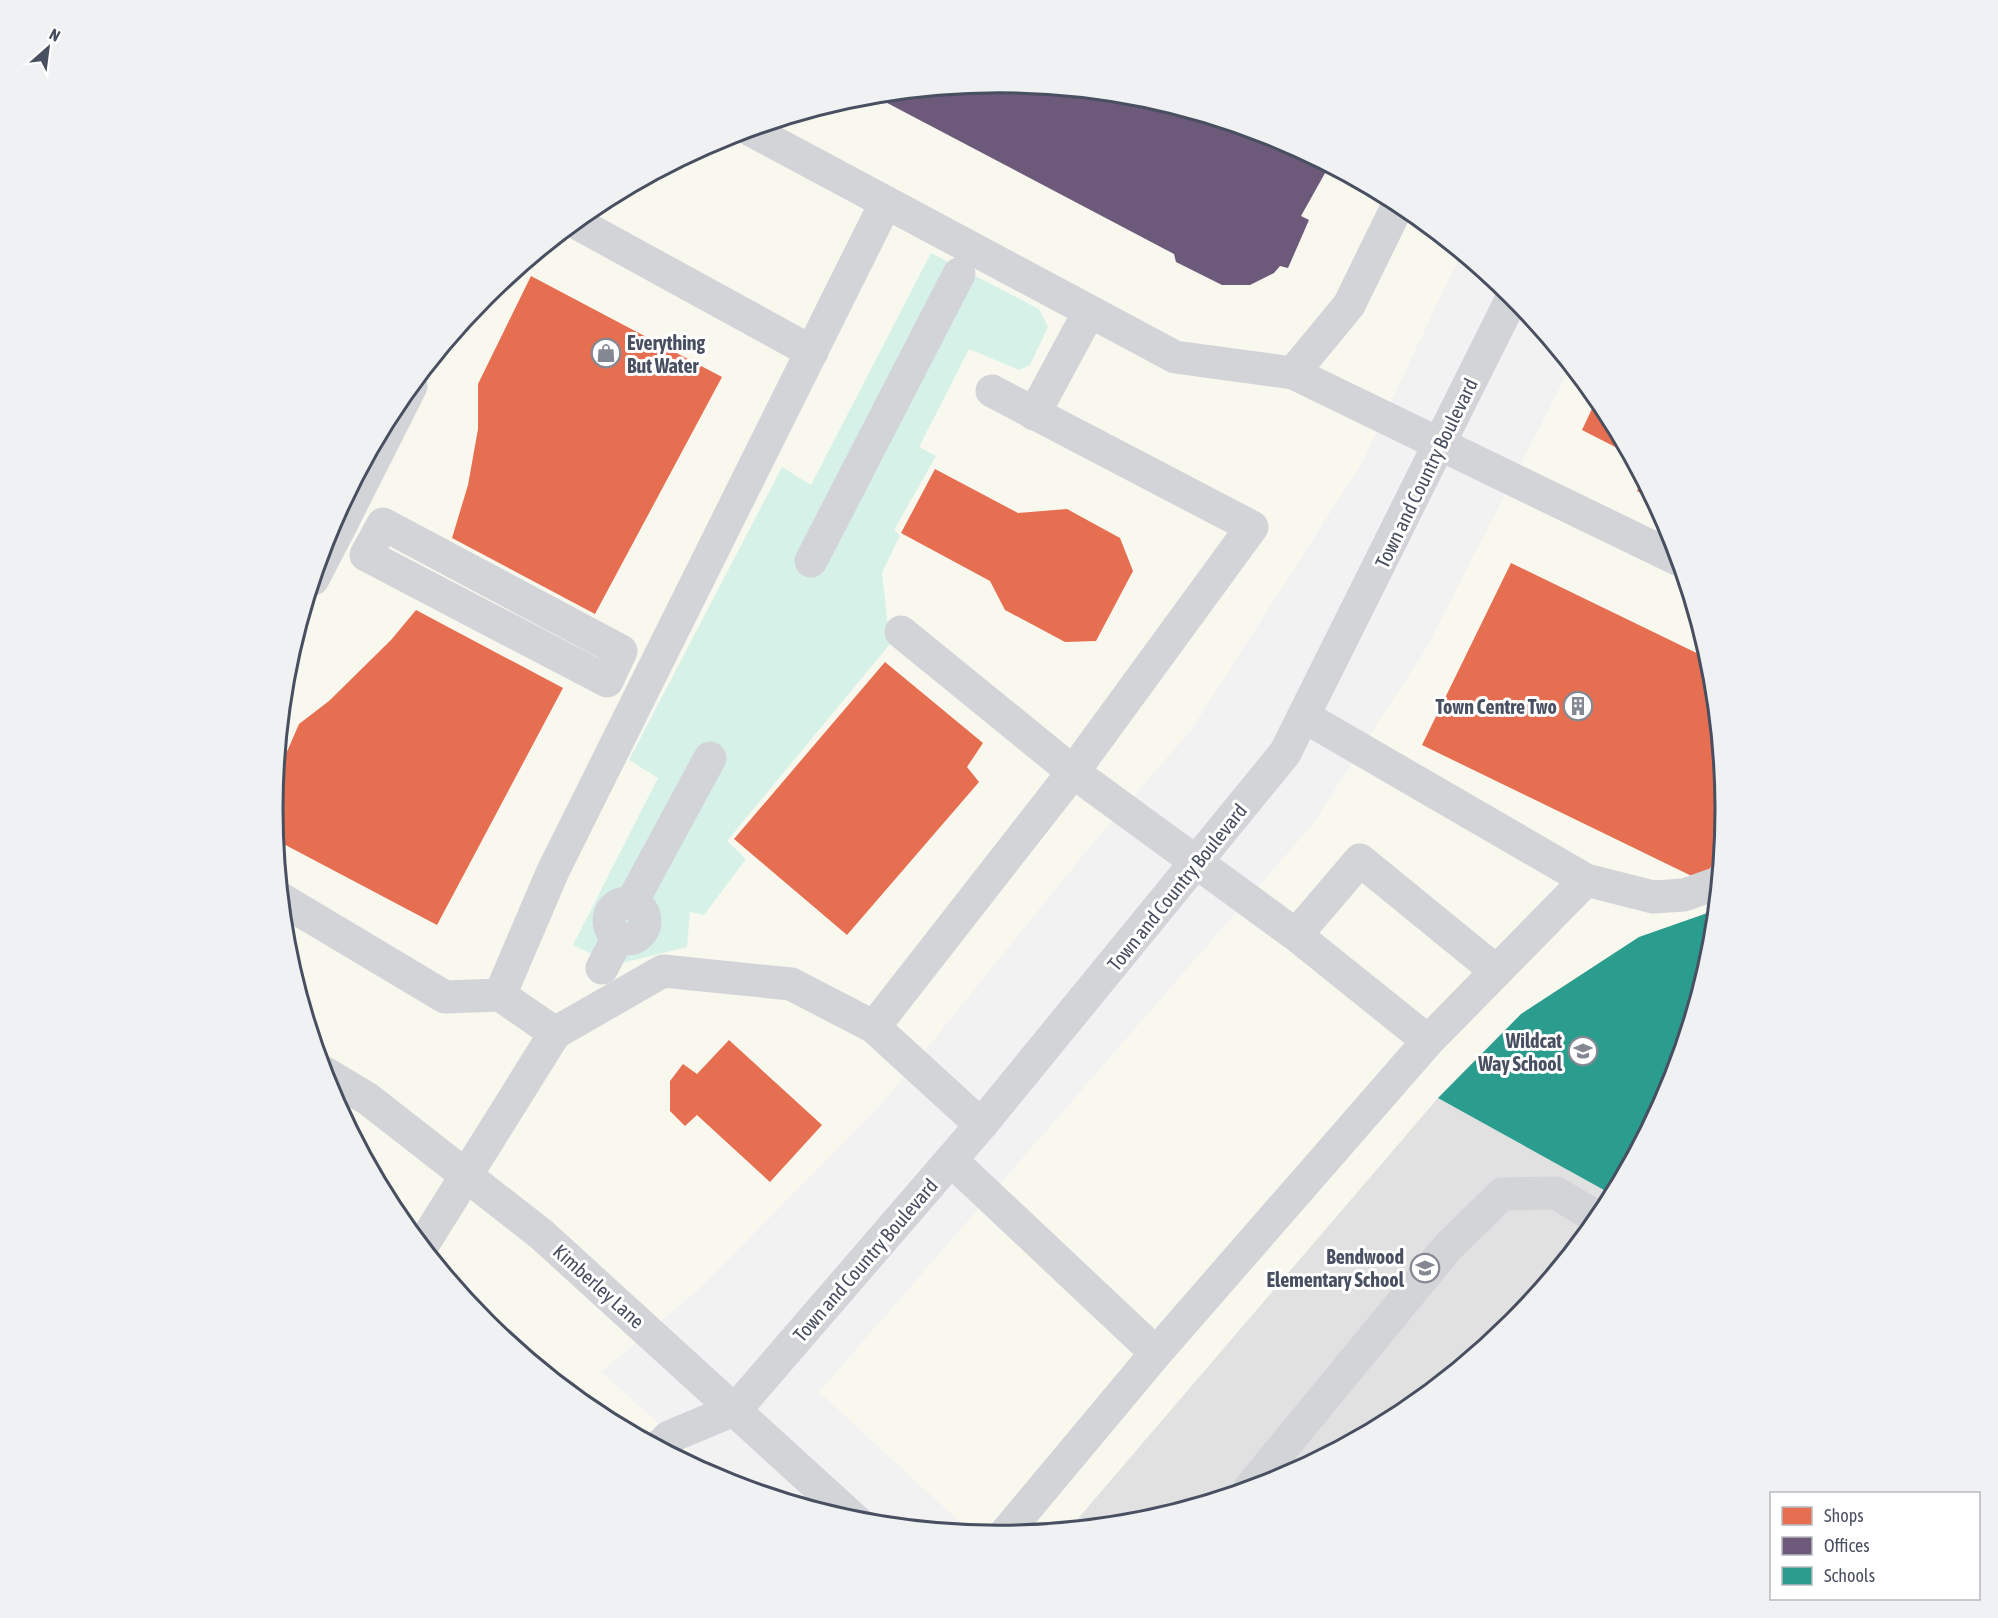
<svg xmlns="http://www.w3.org/2000/svg" width="1998" height="1618" font-family="'Asap Condensed',sans-serif">
	<rect width="100%" height="100%" fill="#f3f2f2"/>
	<path fill="#f8f8ee" d="M999 83 1141 97 1277 138 1403 205 1461 253 1363 461 1191 730 1088 849 881 1105 700 1288 601 1372 723 1481 595 1413 485 1322 395 1212 328 1087 286 950 273 809 287 667 328 531 395 405 486 295 596 205 721 138 858 96Z
		M1571 366 1603 406 1670 531 1712 668 1725 809 1716 910 1639 937 1521 1014 1438 1098 1070 1528 999 1535 972 1533 819 1392 1312 825 1427 647Z"/>
	<path fill="#e1e1e2" d="M1438 1098 1613 1195 1603 1213 1512 1323 1402 1413 1277 1480 1140 1522 1070 1528Z"/>
	<path fill="#d6f2e8" d="M931 253 1039 309 1048 327 1030 365 1019 370 969 349 919 447 936 456 894 530 900 535 882 573 890 644 727 841 746 859 704 915 690 912 687 947 614 965 573 945 658 778 629 760 782 467 811 485Z"/>
	<path fill="#e76f51" d="M531 276 722 377 595 614 452 538 468 485 478 429V384Z
		M1597 398 1603 406 1629 454 1582 430Z
		M935 469 1018 513 1067 509 1120 538 1133 571 1096 641 1065 642 1005 610 990 581 901 533Z
		M1642 479 1648 490 1654 500 1637 491Z
		M1511 563 1709 659 1725 809 1722 843 1704 882 1422 745Z
		M416 610 563 688 437 925 276 840 273 809 276 777 299 724 329 701 391 640Z
		M885 662 983 743 967 767 979 782 847 935 734 839Z
		M729 1040 822 1125 770 1182 697 1115 685 1126 670 1111V1081L683 1064 697 1074Z"/>
	<path fill="#6d597a" d="M999 82 1141 97 1177 108 1206 123 1209 117 1277 138 1329 166 1301 216 1309 220 1288 268 1280 266 1274 273 1250 285H1222L1176 262 1174 254 872 95Z"/>
	<path fill="#2a9d8f" d="M1716 910 1711 951 1670 1087 1613 1195 1438 1098 1521 1014 1639 937Z"/>
	<g fill="none" stroke-linecap="round" stroke-linejoin="round">
		<path stroke="#d3d4d8" stroke-width="33" d="M749 129 1175 357 1293 373 1679 560
			M575 222 812 352
			M1293 373 1349 305 1399 203
			M1034 414 1089 312
			M383 524 621 651 607 681 366 555Z
			M339 529 411 386
			M811 561 959 274
			M313 579 339 529 331 525
			M901 632 1073 772 1296 935 1428 1041
			M1305 717 1586 880 1653 897 1684 895 1718 883
			M281 899 445 997 500 995 555 1033 422 1246
			M609 921a18 18 0 1 1 36 0a18 18 0 1 1-36 0Z
			M631 904 710 758
			M1296 935 1360 860 1496 971
			M602 968 618 937
			M500 995 553 871 886 202
			M874 1027 1073 772 1252 527 992 391
			M555 1033 663 971 791 984 874 1027 981 1125
			M323 1072 368 1099 541 1234 857 1522
			M951 1160 1156 1353
			M659 1447 669 1437 736 1409 981 1125 1285 753 1513 296
			M1249 1489 1447 1248 1502 1194 1556 1193 1598 1218
			M1004 1535 1156 1353 1428 1041 1586 880"/>
	</g>
	<defs>
		<g id="shop-ring" transform="scale(1.5)"><circle r="9.5" fill="#fff" stroke="#848893" stroke-width="1.5"/><path d="M-5-2.5h2.3a2.7 3.5 0 0 1 5.4 0H5L5.5 6h-11ZM-1.5-2.5h3a1.5 2.3 0 0 0-3 0Z" fill="#848893"/></g>
		<g id="building-ring" transform="scale(1.5)"><circle r="9.5" fill="#fff" stroke="#848893" stroke-width="1.5"/><path d="M-4-6H4V6H1V3H-1V6H-4ZM-2.5-4.3h1.7v1.8h-1.7ZM.8-4.3h1.7v1.8H.8ZM-2.5-1h1.7V.8h-1.7ZM.8-1h1.7V.8H.8Z" fill="#848893"/></g>
		<g id="school-ring" transform="scale(1.5)"><circle r="9.5" fill="#fff" stroke="#848893" stroke-width="1.5"/><path d="M0-5L7-2L0 1L-7-2ZM-4 1L0 2.5L4 1V4Q0 6-4 4Z" fill="#848893"/></g>
	</defs>
	<g fill-rule="evenodd">
		<use href="#shop-ring" x="606" y="353"/>
		<use href="#building-ring" x="1578" y="706"/>
		<use href="#school-ring" x="1583" y="1051"/>
		<use href="#school-ring" x="1425" y="1268"/>
	</g>
	<g text-anchor="middle" dominant-baseline="central" stroke-width="6" stroke-linejoin="round" paint-order="stroke">
		<g font-size="20" font-weight="bold" fill="#484f60" stroke="#fff" text-anchor="end">
			<text x="627" y="342" text-anchor="start">Everything<tspan x="627" dy="23">But Water</tspan></text>
			<text x="1557" y="706">Town Centre Two</text>
			<text x="1562" y="1040">Wildcat<tspan x="1562" dy="23">Way School</tspan></text>
			<text x="1404" y="1256">Bendwood<tspan x="1404" dy="23">Elementary School</tspan></text>
		</g>
		<g font-size="20" fill="#484f60" stroke="#fff">
			<text transform="translate(1426 473) rotate(-64)">Town and Country Boulevard</text>
			<text transform="translate(1177 887) rotate(-51)">Town and Country Boulevard</text>
			<text transform="translate(865 1260) rotate(-49)">Town and Country Boulevard</text>
			<text transform="translate(599 1286) rotate(42)">Kimberley Lane</text>
		</g>
	</g>
	<path d="M0 0H1998V1618H0ZM283 809a716 716 0 1 1 1432 0a716 716 0 1 1-1432 0Z" fill="#f0f1f2" fill-rule="evenodd"/>
	<path fill="none" stroke="#484f60" stroke-width="3" d="M283 809a716 716 0 1 1 1432 0a716 716 0 1 1-1432 0Z"/>
	<rect x="1770" y="1492" width="210" height="108" fill="#ffffff" stroke="#b6b9bf" stroke-width="1.5"/>
	<rect x="1782" y="1507" width="30" height="18" fill="#e76f51" stroke="#b6b9bf" stroke-width="1.5"/>
	<text x="1824" y="1522" font-size="18" fill="#484f60">Shops</text>
	<rect x="1782" y="1537" width="30" height="18" fill="#6d597a" stroke="#b6b9bf" stroke-width="1.5"/>
	<text x="1824" y="1552" font-size="18" fill="#484f60">Offices</text>
	<rect x="1782" y="1567" width="30" height="18" fill="#2a9d8f" stroke="#b6b9bf" stroke-width="1.5"/>
	<text x="1824" y="1582" font-size="18" fill="#484f60">Schools</text>
	<g transform="translate(48 48) rotate(28)" stroke="#ffffff" stroke-width="4.5" paint-order="stroke">
	<path d="M0-4.5L10 22L0 15L-10 22Z" fill="#484f60"/>
	<text y="-9" font-size="16" font-weight="bold" text-anchor="middle" fill="#484f60">N</text>
	</g>
</svg>
